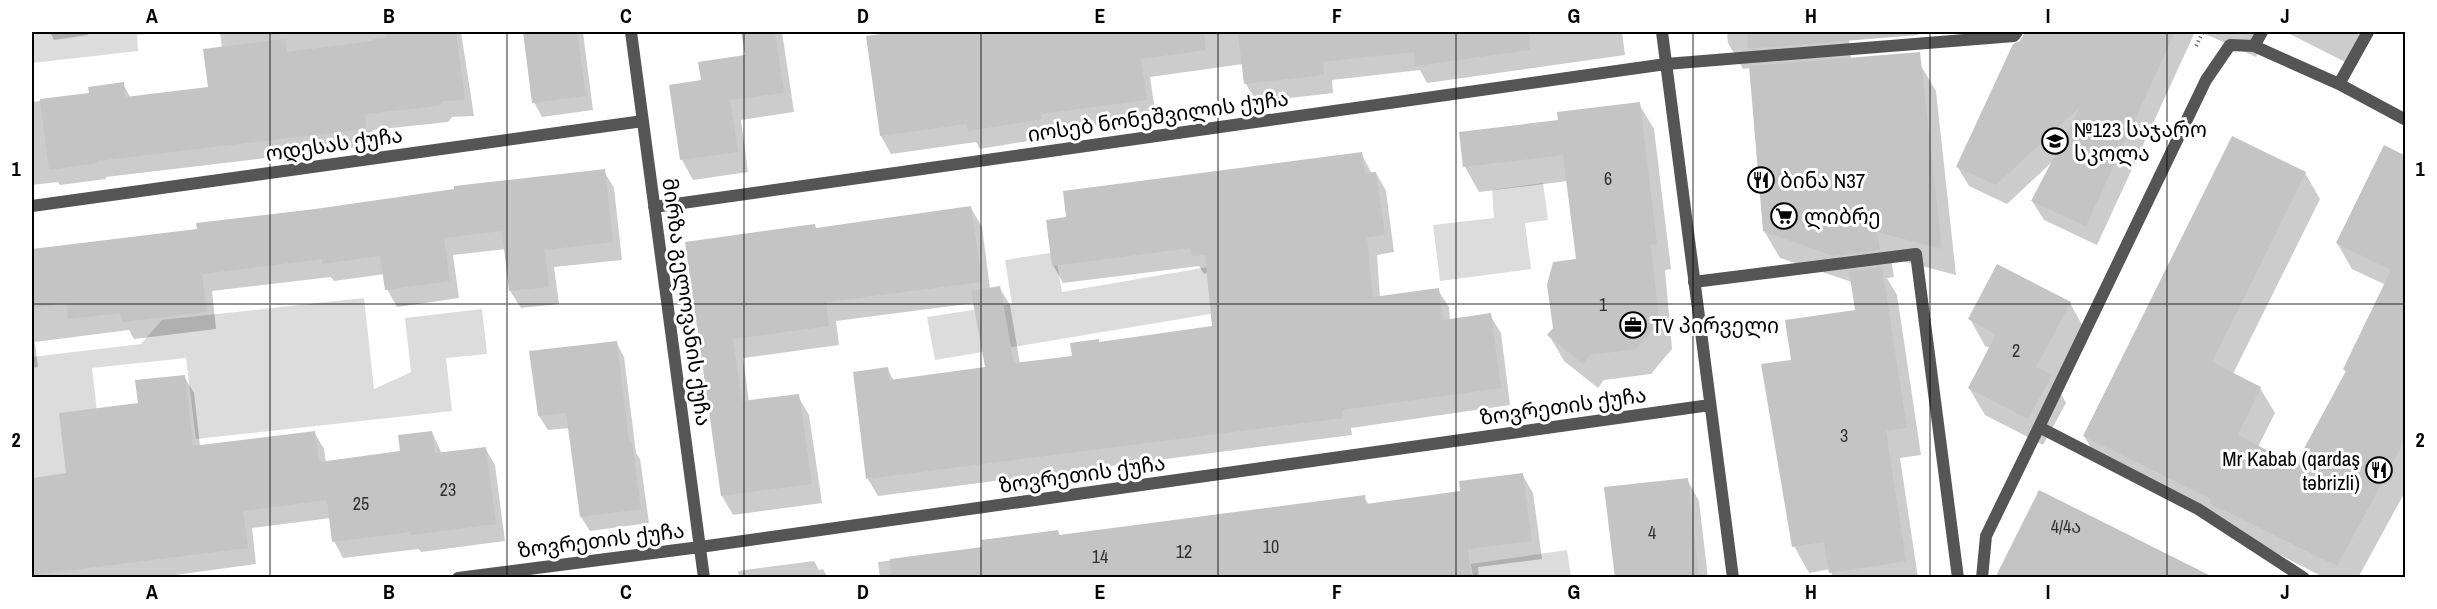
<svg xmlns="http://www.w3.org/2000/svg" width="2437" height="609" font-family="'Archivo Narrow','Noto Sans Georgian',sans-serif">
	<rect width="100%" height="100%" fill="#fff"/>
	<path fill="#dcdcdc" d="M32 32H162L137 35 138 51 32 63Z
		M1543 183 1548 220 1525 223 1531 269 1440 281 1433 225 1494 218 1492 190Z
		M1055 252 1062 292 1214 266 1222 312 935 360 927 317 1012 304 1005 260Z
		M364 298 374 389 411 372 405 318 482 309 487 354 446 358 452 411 196 439 186 358 92 368 101 447 76 473 32 478V357L141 344 162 320Z
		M1567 550 1571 577H1473L1471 564Z"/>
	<path fill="#0003" d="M50 32H87L88 35 54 40Z
		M220 32H461L474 116 452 117 448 122 373 130 375 145 106 177V179L60 185 58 182 32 185V102L90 94 123 84 131 98 210 89 222 49Z
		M525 32H583L593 110 542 117 534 102Z
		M743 32H782L794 112 741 120 748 172 693 180 682 160 671 86 703 82 747 56Z
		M909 32H1622L1625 55 1427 83 1420 70 1332 80 1333 93 1256 102 1246 84 1243 64 1150 77 1156 117 1051 132V137L980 149 976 142 891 154 881 136 867 37Z
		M1727 32H1848L1852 68 1920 64 1936 91 1956 275 1891 258 1894 277 1887 278 1897 295 1921 455 1900 458 1918 578H1833L1830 569 1809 573 1794 546 1792 361 1857 311 1852 282 1780 258 1764 231 1751 68 1743 69 1728 43Z
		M2026 32H2195L2097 245 2044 220 2032 201 2052 162 2007 204 1969 186 1957 166Z
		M2201 32H2268L2256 57Z
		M2286 32H2372L2355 67Z
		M1639 104 1654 129 1671 269 1665 270 1672 349 1651 374 1604 380 1598 388 1564 361 1549 335 1554 329 1577 260 1568 181 1479 192 1465 167 1560 121Z
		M1361 153 1372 174 1376 173 1386 191 1394 252 1377 255 1380 298 1438 290 1449 307 1450 321 1490 315 1501 333 1510 405 1351 428 1352 435 878 496 868 479 887 368 894 381 987 369 975 303 836 321 839 345 743 358 749 402 798 396 809 415 822 503 733 515 722 496 687 243 817 229 971 208 982 227 990 289 999 287 1010 305 1020 364 1073 357 1100 343 1214 327 1208 273 1204 274 1199 266 1063 283 1053 265Z
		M2406 158V490L2358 578H2325L2099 462 2084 436 2305 173 2320 199 2233 374 2260 388 2275 413 2258 447 2295 467 2346 372 2344 369 2386 285 2352 269 2337 243Z
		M604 171 614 188 622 260 554 267 559 304 521 308 510 291 506 249 453 255 459 298 397 307 387 289 385 274 334 281 331 277 212 291 216 329 134 339 129 330 35 342 38 367 32 368V251L199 230 315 211Z
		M2070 303 2085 330 2056 385 2066 403 2043 445 1985 415 1969 388 1990 348 1985 346 1970 319Z
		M616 342 624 357 636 453 640 459 649 523 590 531 581 517 570 428 548 430 539 416 531 353Z
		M184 376 194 393 200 446 314 432 324 449 326 463 401 453 432 432 442 454 485 448 495 465 505 541 421 552 419 549 343 558 334 541 331 518 252 528 256 564 153 578H32V479L68 475 139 404Z
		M1522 474 1533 493 1542 559 1478 567 1479 578H880L878 562 984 548 1058 531 1060 536 1364 497 1369 505 1462 493Z
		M1687 479 1699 501 1708 578H1616Z
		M814 561 819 570 823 569 828 578H739L738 571Z"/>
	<path fill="#c4c4c4" d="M386 32H456L465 100 443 101 439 106 365 114 366 129 97 161 98 163 49 170 40 99 89 93 88 87 124 82 125 97 208 87 203 49 285 39 287 52 373 41V39L387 38Z
		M523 32H577L586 96 532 103Z
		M741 32H775L784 93 730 100 738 152 680 160 669 85 701 80 698 62 745 55Z
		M897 32H1204L1206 50 1141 59 1147 100 1041 114 1042 119 968 131 967 124 880 136 866 36Z
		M1238 32H1529L1530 50 1415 66 1414 52 1323 62 1324 75 1244 84Z
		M1747 32H1918V35L1748 49Z
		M2025 32H2175L2086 226 2031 201 2081 106 1996 185 1956 167 2013 44 2020 41Z
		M1920 52 1942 249 1877 232 1880 250 1833 256 1763 231 1749 66Z
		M1640 102 1657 244 1651 245 1659 323 1636 349 1590 355 1583 364 1547 335 1553 328 1547 285 1553 262 1576 259 1563 155 1463 167 1459 132 1558 120 1557 112Z
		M2232 136 2306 172 2212 362 2261 387 2238 435 2295 465 2346 371 2343 369 2391 270 2336 243 2384 145 2406 156V438L2337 566 2209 503 2211 499 2083 436Z
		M1362 152 1365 173 1376 172 1385 235 1367 237 1373 297 1439 288 1443 320 1491 313 1501 388 1342 410 1343 418 866 479 853 372 888 367 890 380 985 367 971 291 1000 286 1014 363 1072 356 1070 343 1099 339V342L1212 326 1205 255 1192 256 1191 248 1052 266 1046 220 1066 217 1063 191Z
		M605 169 613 242 545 250 549 287 509 291 502 231 444 238 450 281 385 290 380 256 322 264V259L202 274 207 312 122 322 121 313 68 319 66 303 32 308V249L197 229 196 223 315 209 454 189V186Z
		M971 206 982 282 826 302 829 326 733 339 742 401 799 394 812 484 721 496 685 242 815 224 816 228Z
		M1997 264 2071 302 2036 367 2052 375 2028 419 1968 388 1996 334 1968 319Z
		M1882 267 1907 428 1886 431 1906 561 1829 573 1824 542 1792 547 1761 364 1791 360 1785 320 1855 310 1849 271Z
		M617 341 629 443H632L641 509 580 517 566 413 538 416 529 351Z
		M185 375 193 446 315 431 319 462 400 451 398 435 432 431 435 453 486 447 496 524 410 535V532L332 542 327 500 243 511 248 548 32 575V478L66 473 59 413 138 403 135 380Z
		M1523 473 1532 541 1468 549 1472 578H891L890 559 982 547 981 540 1058 530 1059 535 1365 495 1366 504 1460 491 1459 481Z
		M1688 478 1699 578H1615L1604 487Z
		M2039 490 2215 578H1995Z"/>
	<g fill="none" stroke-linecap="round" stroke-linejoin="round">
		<path stroke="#777" stroke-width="4" stroke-dasharray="1.5 3" stroke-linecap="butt" d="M2196 46 2203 32"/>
		<path stroke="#555" stroke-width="12" d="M2254 46 2262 32
			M1666 64 2014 36 2017 32
			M2339 84 2368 32
			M1694 282 1916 254 1958 578
			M1982 578 1986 536 2039 427
			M2304 578 2198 509 2039 427 2206 80 2230 45 2254 46 2339 84 2406 120"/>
		<path stroke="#555" stroke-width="12" d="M631 32 704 578
			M1662 32 1733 578
			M32 206 643 121
			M654 207 1666 64
			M458 578 700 547 1710 405"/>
	</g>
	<path fill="none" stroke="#000" stroke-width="1.5" stroke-opacity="0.55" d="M270 32V578M507 32V578M744 32V578M981 32V578M1218 32V578M1456 32V578M1693 32V578M1930 32V578M2167 32V578M32 304H2406"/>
	<defs>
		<g id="school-ring" transform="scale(1.35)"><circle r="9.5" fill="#fff" stroke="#000" stroke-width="1.5"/><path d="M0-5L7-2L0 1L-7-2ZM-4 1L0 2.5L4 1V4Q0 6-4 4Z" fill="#000"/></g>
		<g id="restaurant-ring" transform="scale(1.35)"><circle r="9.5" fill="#fff" stroke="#000" stroke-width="1.5"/><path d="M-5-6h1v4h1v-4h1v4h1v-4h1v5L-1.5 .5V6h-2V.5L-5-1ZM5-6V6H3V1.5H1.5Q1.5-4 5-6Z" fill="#000"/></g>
		<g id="supermarket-ring" transform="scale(1.35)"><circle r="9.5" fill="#fff" stroke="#000" stroke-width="1.5"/><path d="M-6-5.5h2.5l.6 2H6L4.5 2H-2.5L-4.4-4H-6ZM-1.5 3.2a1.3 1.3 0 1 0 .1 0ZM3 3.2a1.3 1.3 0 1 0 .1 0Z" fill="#000"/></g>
		<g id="office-ring" transform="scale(1.35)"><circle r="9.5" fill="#fff" stroke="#000" stroke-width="1.5"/><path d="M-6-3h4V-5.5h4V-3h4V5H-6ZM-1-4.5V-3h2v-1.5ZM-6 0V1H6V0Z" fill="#000"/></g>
	</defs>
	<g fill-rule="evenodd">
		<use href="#school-ring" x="2055" y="141"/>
		<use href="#restaurant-ring" x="1761" y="180"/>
		<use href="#supermarket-ring" x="1784" y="216"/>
		<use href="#office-ring" x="1633" y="325"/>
		<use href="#restaurant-ring" x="2379" y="470"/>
	</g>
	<g text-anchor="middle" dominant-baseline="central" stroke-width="6" stroke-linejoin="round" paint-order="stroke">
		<g font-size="18" fill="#313131">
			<text x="1608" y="178">6</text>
			<text x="1603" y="304">1</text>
			<text x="2016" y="350">2</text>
			<text x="1844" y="435">3</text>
			<text x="448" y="489">23</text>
			<text x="361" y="503">25</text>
			<text x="2066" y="526">4/4ა</text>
			<text x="1652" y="532">4</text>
			<text x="1271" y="546">10</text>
			<text x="1184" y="551">12</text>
			<text x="1100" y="556">14</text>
		</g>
		<g font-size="21" fill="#000" stroke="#fff">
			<text transform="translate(1158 116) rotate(-8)">იოსებ ნონეშვილის ქუჩა</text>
			<text transform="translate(334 144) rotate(-8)">ოდესას ქუჩა</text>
			<text transform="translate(687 302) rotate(82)">მირზა გელოვანის ქუჩა</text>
			<text transform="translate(1563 406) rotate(-8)">ზოვრეთის ქუჩა</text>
			<text transform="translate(1082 474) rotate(-8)">ზოვრეთის ქუჩა</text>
			<text transform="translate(601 540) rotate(-7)">ზოვრეთის ქუჩა</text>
		</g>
		<g font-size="21" fill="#000" stroke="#fff" text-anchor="start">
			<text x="2074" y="129">№123 საჯარო<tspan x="2074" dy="24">სკოლა</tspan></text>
			<text x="1780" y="180">ბინა N37</text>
			<text x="1804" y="216">ლიბრე</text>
			<text x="1652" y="325">TV პირველი</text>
			<text x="2360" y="458" text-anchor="end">Mr Kabab (qardaş<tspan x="2360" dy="24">təbrizli)</tspan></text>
		</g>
	</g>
	<rect width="2437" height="609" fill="none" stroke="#ffffff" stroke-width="66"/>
	<rect x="33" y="33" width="2371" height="543" fill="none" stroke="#000" stroke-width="2"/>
	<g font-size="20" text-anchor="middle" font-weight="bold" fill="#000">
		<text x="152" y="23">A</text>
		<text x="389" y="23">B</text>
		<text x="626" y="23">C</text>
		<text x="863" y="23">D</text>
		<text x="1100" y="23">E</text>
		<text x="1337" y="23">F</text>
		<text x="1574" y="23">G</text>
		<text x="1811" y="23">H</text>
		<text x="2048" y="23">I</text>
		<text x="2285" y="23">J</text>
		<text x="16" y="176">1</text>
		<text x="2420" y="176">1</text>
		<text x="16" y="447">2</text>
		<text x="2420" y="447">2</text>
		<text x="152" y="599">A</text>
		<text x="389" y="599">B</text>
		<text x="626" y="599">C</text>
		<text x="863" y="599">D</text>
		<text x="1100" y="599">E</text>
		<text x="1337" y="599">F</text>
		<text x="1574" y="599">G</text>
		<text x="1811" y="599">H</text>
		<text x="2048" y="599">I</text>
		<text x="2285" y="599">J</text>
	</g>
</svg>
